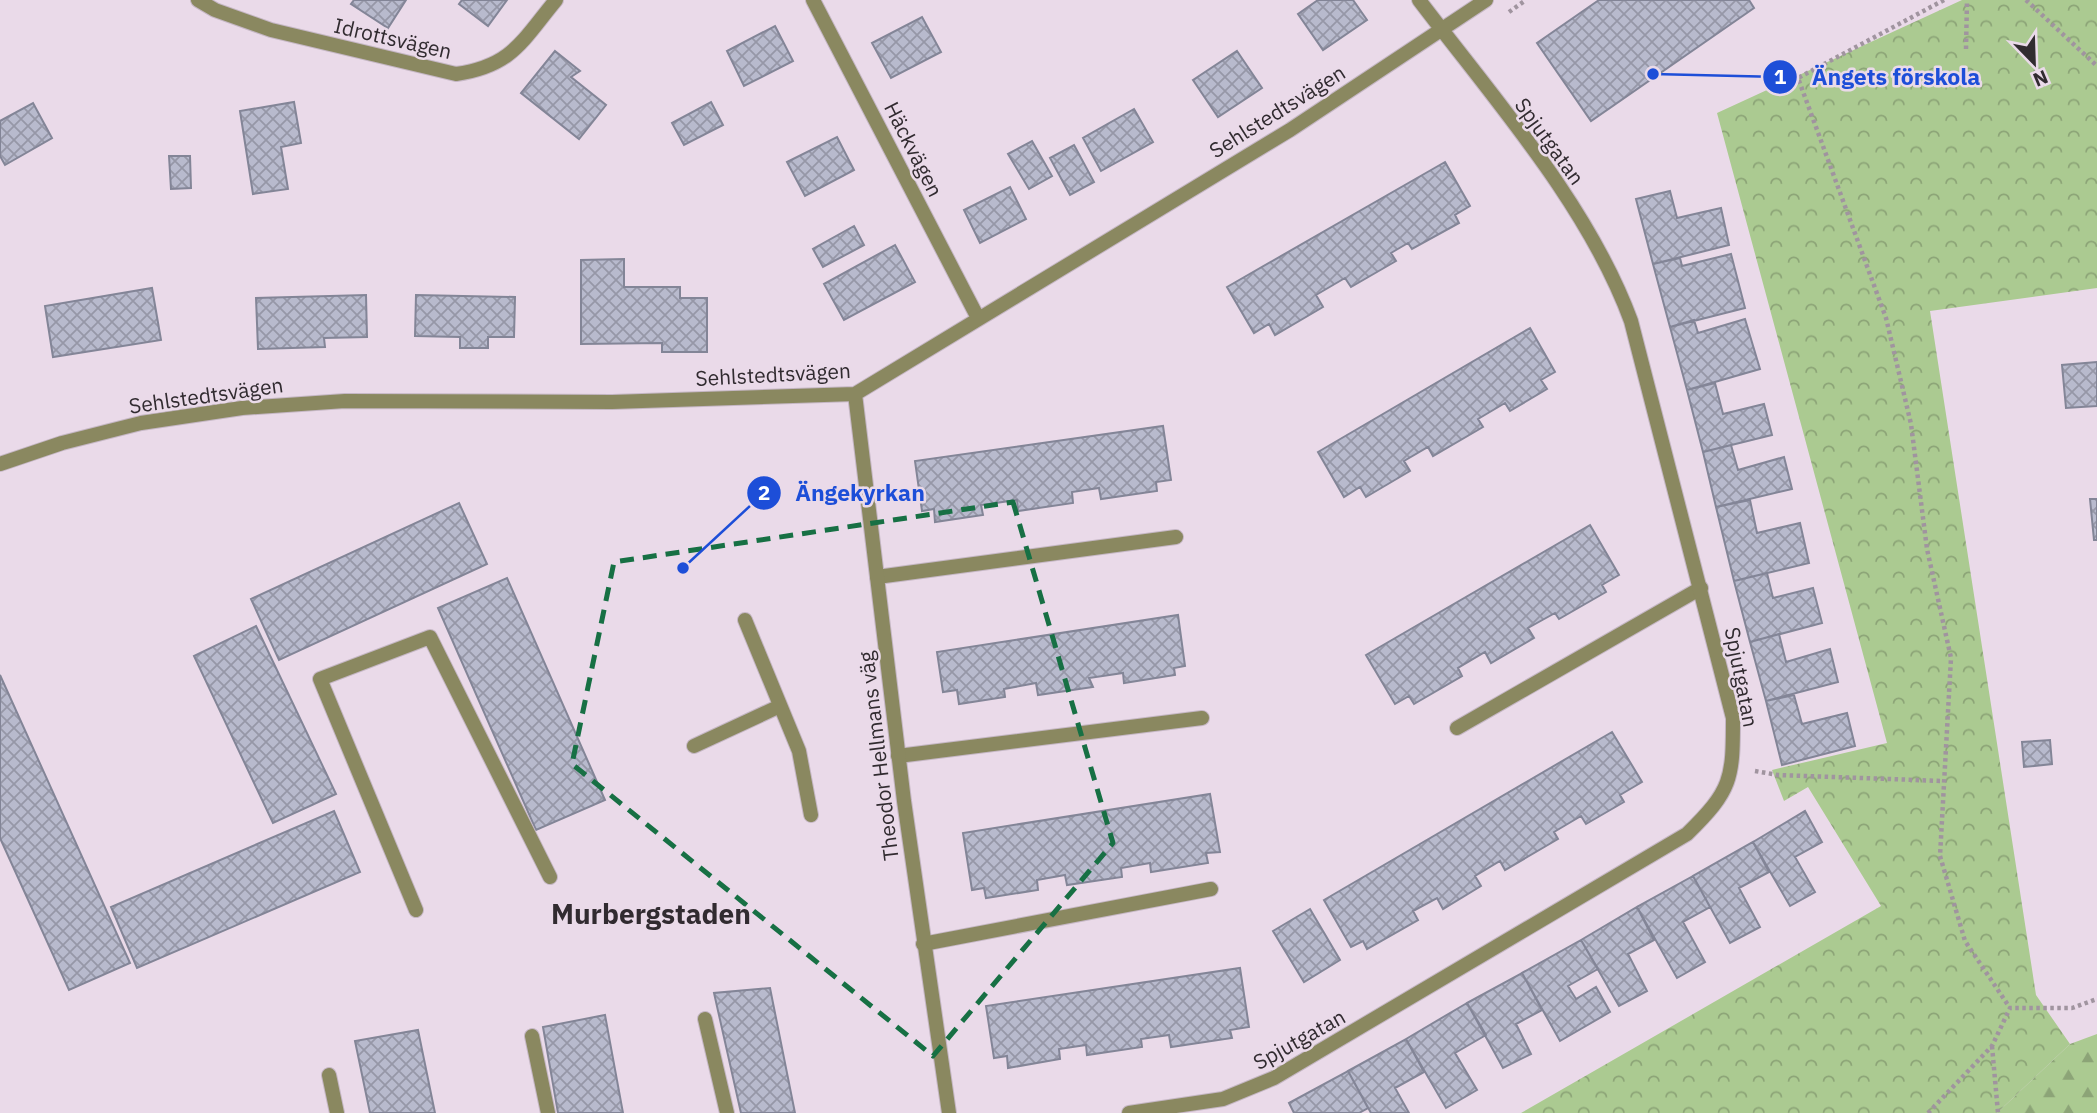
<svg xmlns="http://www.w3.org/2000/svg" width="2097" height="1113" font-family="'IBM Plex Sans',sans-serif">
	<defs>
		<pattern id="forest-firs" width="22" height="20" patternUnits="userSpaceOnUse" patternTransform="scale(1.75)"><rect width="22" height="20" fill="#abca91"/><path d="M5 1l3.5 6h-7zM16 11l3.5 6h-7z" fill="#8ca477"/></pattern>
		<pattern id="park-crowns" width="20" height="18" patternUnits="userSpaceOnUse" patternTransform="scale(1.75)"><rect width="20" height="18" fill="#abca91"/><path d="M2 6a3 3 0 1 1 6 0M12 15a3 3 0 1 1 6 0" fill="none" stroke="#8ca477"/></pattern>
		<pattern id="building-cross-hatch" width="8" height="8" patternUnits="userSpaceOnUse" patternTransform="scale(1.75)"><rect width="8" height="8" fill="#b8bacd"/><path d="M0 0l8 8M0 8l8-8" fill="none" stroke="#9697a7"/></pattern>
	</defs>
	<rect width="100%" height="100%" fill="#eadae9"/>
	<path fill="url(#forest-firs)" d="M2097 1034V1113H1997L2070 1044Z"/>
	<path fill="url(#park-crowns)" d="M1962 0H2097V288L1930 311 2036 995 2070 1044 1997 1113H1521L1881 906 1808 787 1784 801 1772 770 1887 743 1717 113Z"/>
	<path fill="url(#building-cross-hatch)" stroke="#838597" stroke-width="2" d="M354 0H406L388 28 351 4Z
		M462 0H507L488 26 459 4Z
		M1318 0H1353L1367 20 1323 50 1298 14Z
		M1599 0H1749L1754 8 1591 121 1537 43Z
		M922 17 941 52 891 78 872 43Z
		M775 26 793 61 744 86 727 51Z
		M555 51 580 71 571 77 606 105 579 139 521 93Z
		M1237 51 1262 88 1218 117 1193 80Z
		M294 102 301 143 281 147 288 189 253 194 240 111Z
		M711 102 723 125 684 145 672 123Z
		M33 103 52 138 5 165 0 156V121Z
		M1134 109 1153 142 1101 171 1083 138Z
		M837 137 854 170 805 196 787 162Z
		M1032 141 1052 176 1029 189 1008 154Z
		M1074 145 1094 182 1070 195 1050 158Z
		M169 156H190L191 188 171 189Z
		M1445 162 1470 206 1455 215 1459 223 1412 249 1408 243 1391 253 1396 261 1351 287 1345 278 1316 295 1323 307 1275 335 1269 324 1254 333 1227 287Z
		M1010 187 1026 219 980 243 964 210Z
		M1670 191 1677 218 1721 208 1729 245 1653 264 1636 199Z
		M854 226 864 245 823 267 813 249Z
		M895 245 915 282 844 320 824 284Z
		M1731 254 1745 308 1670 327 1653 264 1680 258 1682 266Z
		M624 259V287H680V298H707V352H662V343L581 344V260Z
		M152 288 161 340 53 357 45 306Z
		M366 295 367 337 324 338 325 347 258 349 256 298Z
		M416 295 515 297 514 337H488V348H460V337L415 336Z
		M1745 319 1760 369 1687 390 1670 327 1694 320 1698 333Z
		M1530 328 1555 372 1541 380 1547 389 1510 411 1505 403 1478 419 1483 427 1433 456 1428 447 1404 461 1410 471 1366 497 1360 487 1344 497 1318 452Z
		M2097 362V406L2066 408 2062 365Z
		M1715 383 1723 414 1764 404 1772 435 1703 452 1687 390Z
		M1163 426 1171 480 1156 482 1157 491 1101 499 1099 488 1072 492 1073 503 1018 511 1017 500 981 505 983 515 935 522 934 509 922 511 915 461Z
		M1731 445 1738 470 1784 457 1792 489 1716 507 1703 452Z
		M2090 499H2097V540H2094Z
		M1750 500 1757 533 1800 523 1809 563 1734 581 1716 507Z
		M459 503 487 564 279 660 251 599Z
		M1590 525 1619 575 1602 585 1606 592 1559 619 1555 613 1528 628 1534 638 1491 663 1485 652 1458 668 1462 676 1414 704 1409 696 1395 704 1366 655Z
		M1767 573 1773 598 1813 588 1822 623 1750 642 1734 581Z
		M507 578 605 800 536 830 438 608Z
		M1178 615 1185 666 1174 668 1175 675 1124 683 1123 673 1089 678 1093 687 1038 695 1036 683 1004 689 1005 697 959 704 957 690 943 692 937 652Z
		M256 626 336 794 273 823 194 656Z
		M1779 634 1786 662 1830 649 1838 682 1766 701 1750 642Z
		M0 675 130 963 69 990 0 838Z
		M1794 695 1802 724 1847 713 1855 746 1782 765 1766 701Z
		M1612 732 1642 782 1620 795 1624 802 1586 824 1581 816 1554 832 1558 839 1505 870 1500 861 1475 876 1481 886 1443 909 1437 898 1413 911 1418 920 1367 949 1363 941 1351 947 1324 900Z
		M2050 740 2052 764 2024 767 2022 742Z
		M1210 794 1220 852 1206 853 1208 863 1151 872 1150 863 1121 868 1122 877 1067 885 1065 875 1037 880 1038 890 986 898 984 888 972 890 963 833Z
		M334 811 360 872 137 968 111 907Z
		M1805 811 1822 842 1795 857 1815 892 1790 906 1753 842Z
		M1753 842 1769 872 1739 888 1760 927 1730 943 1693 876Z
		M1693 876 1710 907 1683 922 1705 962 1677 978 1637 907Z
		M1637 907 1654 940 1628 954 1647 991 1619 1006 1581 940Z
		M1310 909 1340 960 1304 982 1273 931Z
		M1581 940 1598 969 1568 986 1576 999 1596 987 1610 1012 1560 1041 1522 973Z
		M1240 968 1249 1027 1230 1030 1232 1038 1171 1047 1169 1035 1141 1039 1142 1047 1087 1055 1086 1045 1059 1049 1060 1059 1008 1068 1007 1056 994 1058 986 1006Z
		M1522 973 1542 1010 1516 1024 1531 1054 1503 1068 1467 1003Z
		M770 988 795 1113H741L714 993Z
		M1467 1003 1486 1035 1455 1053 1477 1090 1446 1108 1406 1039Z
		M605 1015 623 1113H558L543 1027Z
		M418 1030 435 1113H370L355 1041Z
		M1406 1039 1424 1072 1395 1088 1409 1113H1371L1348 1071Z
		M1348 1071 1368 1108 1359 1113H1294L1289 1103Z"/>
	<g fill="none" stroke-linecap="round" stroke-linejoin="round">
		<g stroke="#c5b7c4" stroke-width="16">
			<path id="lane" d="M877 577 1176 537
				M745 620 799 751 811 815
				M1457 728 1701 588
				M694 746 780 706
				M898 756 1202 718
				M416 910 320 679 430 637 550 877
				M923 944 1211 889
				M705 1019 727 1113
				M532 1036 548 1113
				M329 1075 337 1113"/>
		</g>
		<g stroke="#c5b7c4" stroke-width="16">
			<path id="street" d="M198 0 215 10 271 30 456 74C512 66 522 41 556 0
				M813 0 978 318
				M855 394 904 801 949 1113
				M0 464 62 443 141 423 242 408 345 401 612 402 855 394 1290 130 1486 0
				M1129 1113 1223 1099 1274 1078 1687 834C1732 790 1733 779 1733 718L1631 321C1588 204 1494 99 1419 0"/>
		</g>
		<path stroke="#a0949f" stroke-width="4.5" stroke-dasharray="3.5 3.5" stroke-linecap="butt" d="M1944 0 1798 78 1886 318 1911 424 1927 549 1951 658 1940 856 1965 941 2010 1008
			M2026 0 2097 66
			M1509 12 1526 0
			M1966 49 1967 0
			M1755 771 1778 775 1943 781
			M1992 1046 1998 1113
			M1928 1113 1992 1046 2010 1008H2072L2097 999"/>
		<use href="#lane" stroke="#8a8860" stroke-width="14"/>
		<use href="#street" stroke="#8a8860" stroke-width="14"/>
	</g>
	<path fill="none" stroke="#177044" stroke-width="5" stroke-dasharray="14 9" stroke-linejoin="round" d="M1013 502 1113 843 933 1056 572 764 614 562Z"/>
	<g text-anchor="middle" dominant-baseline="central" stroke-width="5" stroke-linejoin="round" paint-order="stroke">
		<g font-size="21" fill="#312b30" stroke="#eadae9">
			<text transform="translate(393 38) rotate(13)">Idrottsvägen</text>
			<text transform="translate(1277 111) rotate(-32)">Sehlstedtsvägen</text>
			<text transform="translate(1550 141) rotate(54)">Spjutgatan</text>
			<text transform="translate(914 149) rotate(63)">Häckvägen</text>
			<text transform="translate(773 374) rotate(-3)">Sehlstedtsvägen</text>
			<text transform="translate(206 395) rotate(-8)">Sehlstedtsvägen</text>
			<text transform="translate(1742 677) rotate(79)">Spjutgatan</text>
			<text transform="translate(878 756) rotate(-97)">Theodor Hellmans väg</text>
			<text transform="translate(1299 1039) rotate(-29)">Spjutgatan</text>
		</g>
		<g font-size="28" font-weight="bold" fill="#312b30" stroke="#eadae9">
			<text x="651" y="913">Murbergstaden</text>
		</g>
	</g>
	<path fill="none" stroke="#1d4ed8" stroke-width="2.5" d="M1653 74L1780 77M683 568L764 493"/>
	<g fill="#1d4ed8" stroke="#eadae9" stroke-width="2.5">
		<circle cx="1653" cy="74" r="7"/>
		<circle cx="683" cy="568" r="7"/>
		<circle cx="1780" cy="77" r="18"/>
		<circle cx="764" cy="493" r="18"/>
	</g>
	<g font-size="21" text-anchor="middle" font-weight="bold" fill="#fff">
		<text x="1780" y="84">1</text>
		<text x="764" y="500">2</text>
	</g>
	<g font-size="23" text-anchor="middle" font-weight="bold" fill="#1d4ed8" stroke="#eadae9" stroke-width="5" stroke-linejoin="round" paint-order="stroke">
		<text x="1896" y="85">Ängets förskola</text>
		<text x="860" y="501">Ängekyrkan</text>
	</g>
	<g transform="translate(2034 63) rotate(157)" stroke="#eadae9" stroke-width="5" paint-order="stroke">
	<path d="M0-5L12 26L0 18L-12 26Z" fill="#312b30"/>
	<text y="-10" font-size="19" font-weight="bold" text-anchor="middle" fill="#312b30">N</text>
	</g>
</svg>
